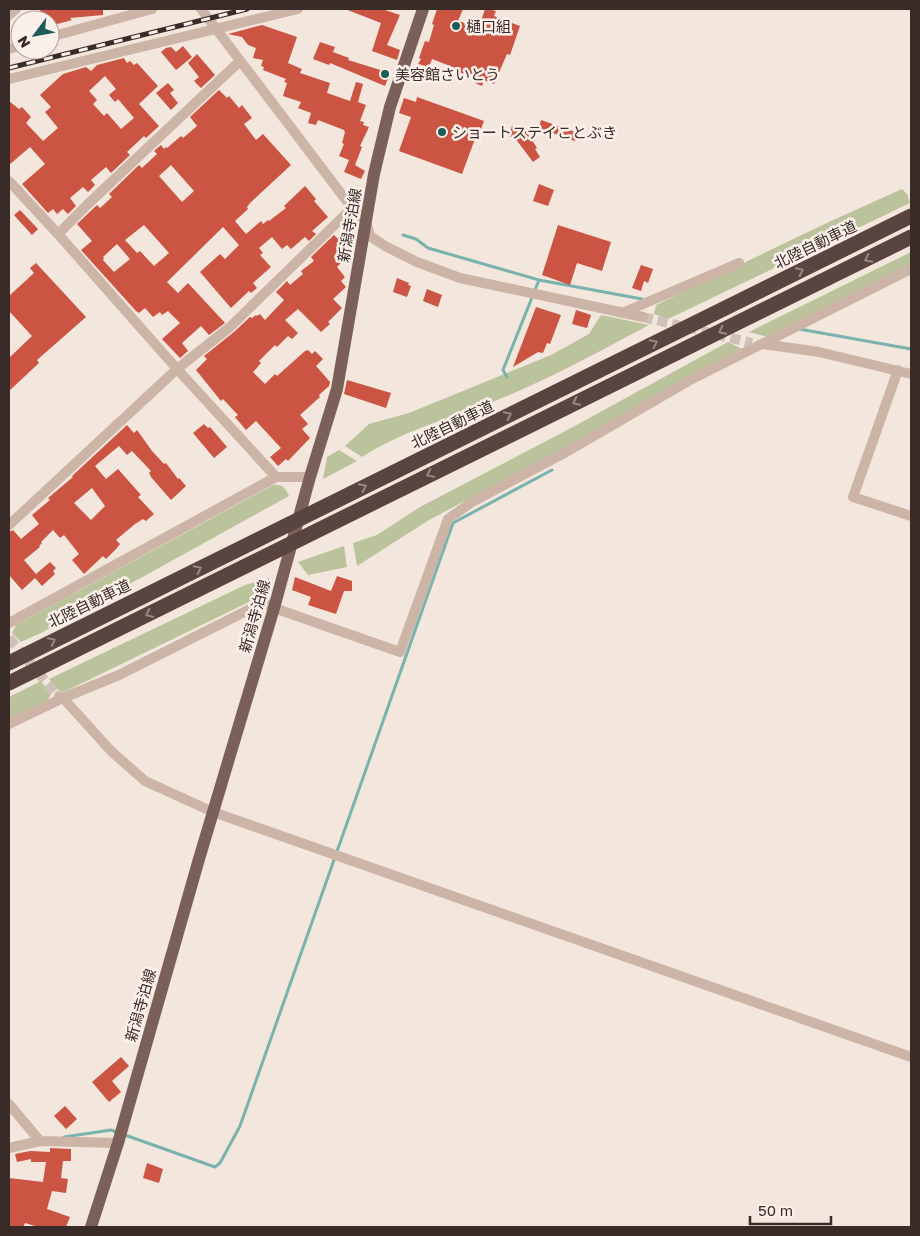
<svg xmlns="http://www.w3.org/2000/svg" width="920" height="1236" font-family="'Golos Text','Noto Sans JP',sans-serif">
	<rect width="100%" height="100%" fill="#f3e6dc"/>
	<path fill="#bac39b" d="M902 189 907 194 910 203 668 319 654 314 656 305 831 221Z
		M911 252V264L768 337 749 332Z
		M601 315 649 325C598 352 548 380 495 401 450 418 402 431 362 457L345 446 369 424 409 413 551 355 589 334Z
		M728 342 742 349 570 445 429 520 357 566 353 543 377 535 420 507 571 428Z
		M339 450 357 461 323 479 327 457Z
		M273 485C283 484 285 488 289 496L41 633 21 642 12 633 16 625Z
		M344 546 347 567 308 575 298 562Z
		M269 578 263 595 64 692 58 690 49 679 245 585Z
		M41 681 51 694 47 702 9 719V697Z"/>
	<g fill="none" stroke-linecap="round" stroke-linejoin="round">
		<path stroke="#7ab2ae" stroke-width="3" d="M403 235 416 239 428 248 539 280 642 299
			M799 329 911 349
			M507 377 503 370 539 280
			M125 1135 215 1167 220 1163 240 1126 453 523 552 470
			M64 1137 111 1130 119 1133"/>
	</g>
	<path fill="#cb5442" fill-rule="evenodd" d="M42 9H103V15L70 18 72 20 50 26V20H44L37 13Z
		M345 9H382L400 15 387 45 400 50 397 60 372 51 381 23Z
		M437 9H463L458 21 479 27 485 9H488L496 11 494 16 520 26 510 55 507 54 494 84 484 80 482 86 475 83 476 79 457 72 458 69 432 59 429 67 418 64 421 59 419 58 425 41 429 42 434 25 432 24Z
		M262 25 297 37 288 63 302 69 300 73 330 83 327 93 350 101 356 82 363 84 358 102 366 105 360 121 364 122 363 125 369 127 360 146 362 147 355 165 365 171 361 179 344 172 349 160 339 156 344 144 342 143 345 132 344 130 318 120 316 125 308 123 311 113 298 108 301 102 283 96 287 83 284 82 286 79 263 70 264 67 261 66 263 60 253 58 256 48 248 45 242 37 228 34Z
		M320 42 335 47 333 52 349 58 348 60 390 73 385 86 330 63 329 65 313 59Z
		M183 46 192 57 176 70 161 52 166 48 171 47 176 52Z
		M197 54 215 75 201 88 194 81 199 77 188 63Z
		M124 58 127 63 130 61 134 65 137 63 158 86 139 104 159 126 146 138 144 136 127 152 130 155 111 173 106 167 91 180 95 185 88 192 83 187 70 198 76 206 68 214 63 209 57 214 53 209 48 213 22 184 45 164 30 147 9 165V101L19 109 22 107 31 117 26 123 43 141 58 128 45 112 51 107 40 95 63 74 86 67 91 71 97 65ZM105 76 116 89 109 95 115 102 118 99 134 118 121 129 107 113 104 116 93 104 97 100 89 91Z
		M168 83 174 90 170 93 178 103 171 110 156 93Z
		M219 90 227 98 229 96 239 108 242 105 252 118 244 124 256 140 263 134 291 165 250 203 247 207 248 209 235 221 246 234 261 221 263 224 268 220 269 221 286 208 284 206 305 186 316 199 314 201 328 217 312 231 316 234 309 241 305 237 291 249 287 245 282 249 272 237 259 248 263 253 260 255 271 267 253 283 257 288 251 293 249 291 231 308 200 272 220 254 225 259 239 245 223 227 167 282 178 293 188 283 225 323 209 335 201 326 182 343 188 351 180 358 162 339 180 323 168 311 162 315 160 312 153 317 145 308 139 313 136 311 81 250 92 241 77 224 97 205 100 208 112 197 109 194 139 165 142 168 157 154 154 151 161 145 164 149 166 147 167 148 181 136 183 138 197 126 190 117ZM171 165 194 191 182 202 159 176ZM144 225 169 253 154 266 140 251 137 253 125 240ZM117 244 130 259 114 272 103 260 104 258 103 257Z
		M417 97 484 121 481 129 479 128 462 174 399 151 411 117 399 113 404 98 416 102Z
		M541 120 578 133 575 141 539 128Z
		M512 126 526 131 537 148 535 149 540 157 533 162 515 138 509 136Z
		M539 184 554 190 548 206 533 201Z
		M20 210 38 229 32 235 14 215Z
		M558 225 611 242 602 271 577 263 570 285 542 275Z
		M334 235 337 238 339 236 352 251 337 267 345 277 341 281 346 287 333 299 342 308 328 322 330 324 321 332 298 309 285 320 298 333 292 339 288 336 277 347 275 345 259 361 261 363 253 372 265 384 275 374 277 376 305 351 308 350 312 354 315 351 323 359 316 366 330 382 329 386 319 395 320 397 300 415 308 424 302 429 310 438 288 461 286 459 278 466 270 457 281 448 256 421 246 430 235 417 238 415 223 399 221 401 196 370 207 359 204 356 234 332 250 317 252 318 256 315 257 316 260 314 265 320 284 300 276 292 287 281 290 285 303 274 301 271 314 261 311 257Z
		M36 263 86 317 37 360 39 363 9 391V358L32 336 9 311V296L34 273 30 268Z
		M641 265 653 269 648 283 644 281 641 291 632 288Z
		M397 278 409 283 408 285 411 286 407 297 393 292Z
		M427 289 442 295 438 307 423 301Z
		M536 307 561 315 550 344 547 343 543 353 538 352 513 367Z
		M576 310 591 315 587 328 572 324Z
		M347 380 391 393 386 408 344 394Z
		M204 424 208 428 210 427 227 447 214 458 193 433Z
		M127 425 134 433 137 430 152 451 164 464 166 463 178 479 179 478 186 486 171 500 151 477 149 473 151 471 132 451 127 455 119 446 95 466 106 479 118 469 141 495 138 497 154 514 146 521 143 519 135 524 116 540 120 544 116 549 106 559 103 556 84 574 72 560 79 554 64 535 60 538 53 530 41 542 42 543 39 546 40 547 24 560 36 574 50 562 56 568 53 571 55 574 42 586 35 578 22 590 9 575V532L13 530 21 539 39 524 32 515 50 500 48 498 73 477 72 476 85 464ZM92 488 105 506 91 520 74 503Z
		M337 576 352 581V591H344L336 614 308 605 311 597 292 590 295 577 331 591Z
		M121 1057 129 1066 112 1081 121 1092 109 1102 92 1082Z
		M65 1106 77 1119 66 1129 54 1116Z
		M50 1148 71 1149V1161H63L61 1178 68 1179 66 1193 52 1191 47 1209 70 1217 66 1227H38L25 1223 23 1227H9V1178L43 1182 46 1162H31V1159L17 1162 15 1154 30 1151 50 1152Z
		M147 1163 163 1169 159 1183 143 1178Z"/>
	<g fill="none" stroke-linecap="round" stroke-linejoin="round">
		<path stroke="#cec1b8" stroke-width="10" stroke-dasharray="10 5" stroke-linecap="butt" d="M643 317 752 343
			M9 638 56 694"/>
		<path stroke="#ccb4a7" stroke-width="10" d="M201 9 352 208 366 221 370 236 385 246 417 262 460 278 643 317
			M9 15 16 9
			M50 37 152 9
			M9 49 20 46
			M9 79 298 9
			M9 181 58 234 177 369 276 477H310
			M58 234 89 203 240 61
			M622 313 739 263
			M763 344 819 352 911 374
			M898 370 853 497 911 516
			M9 525 177 369 230 327 352 208
			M9 623 276 477
			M59 696 63 698 111 751 145 781 213 812 911 1057
			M9 724 63 698 119 675 264 602 274 608 400 652 448 519 472 502 568 451 692 379 911 269
			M9 1104 40 1141
			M9 1148 40 1141 118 1143"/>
		<path stroke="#7b6059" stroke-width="12" d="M91 1227 118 1143 199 859 274 608 310 477 337 389 374 174 390 107 423 9"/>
		<path stroke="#5a443f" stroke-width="15" d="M9 663 911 216
			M9 683 911 237"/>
		<g stroke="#382b28" stroke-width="5">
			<path id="rail" d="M9 68 247 9"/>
		</g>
		<use href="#rail" stroke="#fbf0e9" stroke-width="3" stroke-dasharray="9" stroke-linecap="butt"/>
	</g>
	<defs><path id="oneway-chevron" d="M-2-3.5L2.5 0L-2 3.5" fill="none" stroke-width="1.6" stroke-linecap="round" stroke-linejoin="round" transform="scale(1.25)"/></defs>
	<g stroke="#9a8983">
		<use href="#oneway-chevron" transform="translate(868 259) rotate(154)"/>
		<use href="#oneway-chevron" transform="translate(800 271) rotate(-26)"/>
		<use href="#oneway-chevron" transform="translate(722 331) rotate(154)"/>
		<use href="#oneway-chevron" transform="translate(654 343) rotate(-26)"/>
		<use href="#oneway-chevron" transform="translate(576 402) rotate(154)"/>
		<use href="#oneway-chevron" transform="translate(508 415) rotate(-26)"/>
		<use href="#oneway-chevron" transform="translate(430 474) rotate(154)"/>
		<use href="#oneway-chevron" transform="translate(363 487) rotate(-26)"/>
		<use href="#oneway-chevron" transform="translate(198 569) rotate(-26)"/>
		<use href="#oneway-chevron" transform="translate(149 614) rotate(154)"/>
		<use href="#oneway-chevron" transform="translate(52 641) rotate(-26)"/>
	</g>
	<g fill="#1c5c59" stroke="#fbf0e9" stroke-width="2">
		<circle cx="456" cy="26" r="5"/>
		<circle cx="385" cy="74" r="5"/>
		<circle cx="442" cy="132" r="5"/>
	</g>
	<g text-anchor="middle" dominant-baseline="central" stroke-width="5" stroke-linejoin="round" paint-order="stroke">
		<g font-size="15" fill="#382b28" stroke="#fbf0e9" text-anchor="start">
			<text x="466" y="26">樋口組</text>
			<text x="395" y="74">美容館さいとう</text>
			<text x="452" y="132">ショートステイことぶき</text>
		</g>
		<g font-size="15" fill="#382b28" stroke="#fbf0e9">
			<text transform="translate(349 225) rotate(-80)">新潟寺泊線</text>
			<text transform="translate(815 244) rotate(-26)">北陸自動車道</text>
			<text transform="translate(452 424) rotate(-26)">北陸自動車道</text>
			<text transform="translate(89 603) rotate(-26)">北陸自動車道</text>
			<text transform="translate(254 616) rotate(-74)">新潟寺泊線</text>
			<text transform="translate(140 1005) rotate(-74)">新潟寺泊線</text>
		</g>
	</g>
	<rect width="920" height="1236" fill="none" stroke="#382b28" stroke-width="20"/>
	<g transform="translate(35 35) rotate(238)"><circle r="24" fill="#fbf0e9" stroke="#ada19c"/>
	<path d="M0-4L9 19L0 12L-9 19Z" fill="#1c5c59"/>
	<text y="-8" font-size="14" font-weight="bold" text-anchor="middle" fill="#382b28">N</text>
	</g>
	<path d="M750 1216v8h81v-8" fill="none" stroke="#382b28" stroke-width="2.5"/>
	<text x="758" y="1216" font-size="15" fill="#382b28" stroke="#fbf0e9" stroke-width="4" paint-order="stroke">50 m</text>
</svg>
